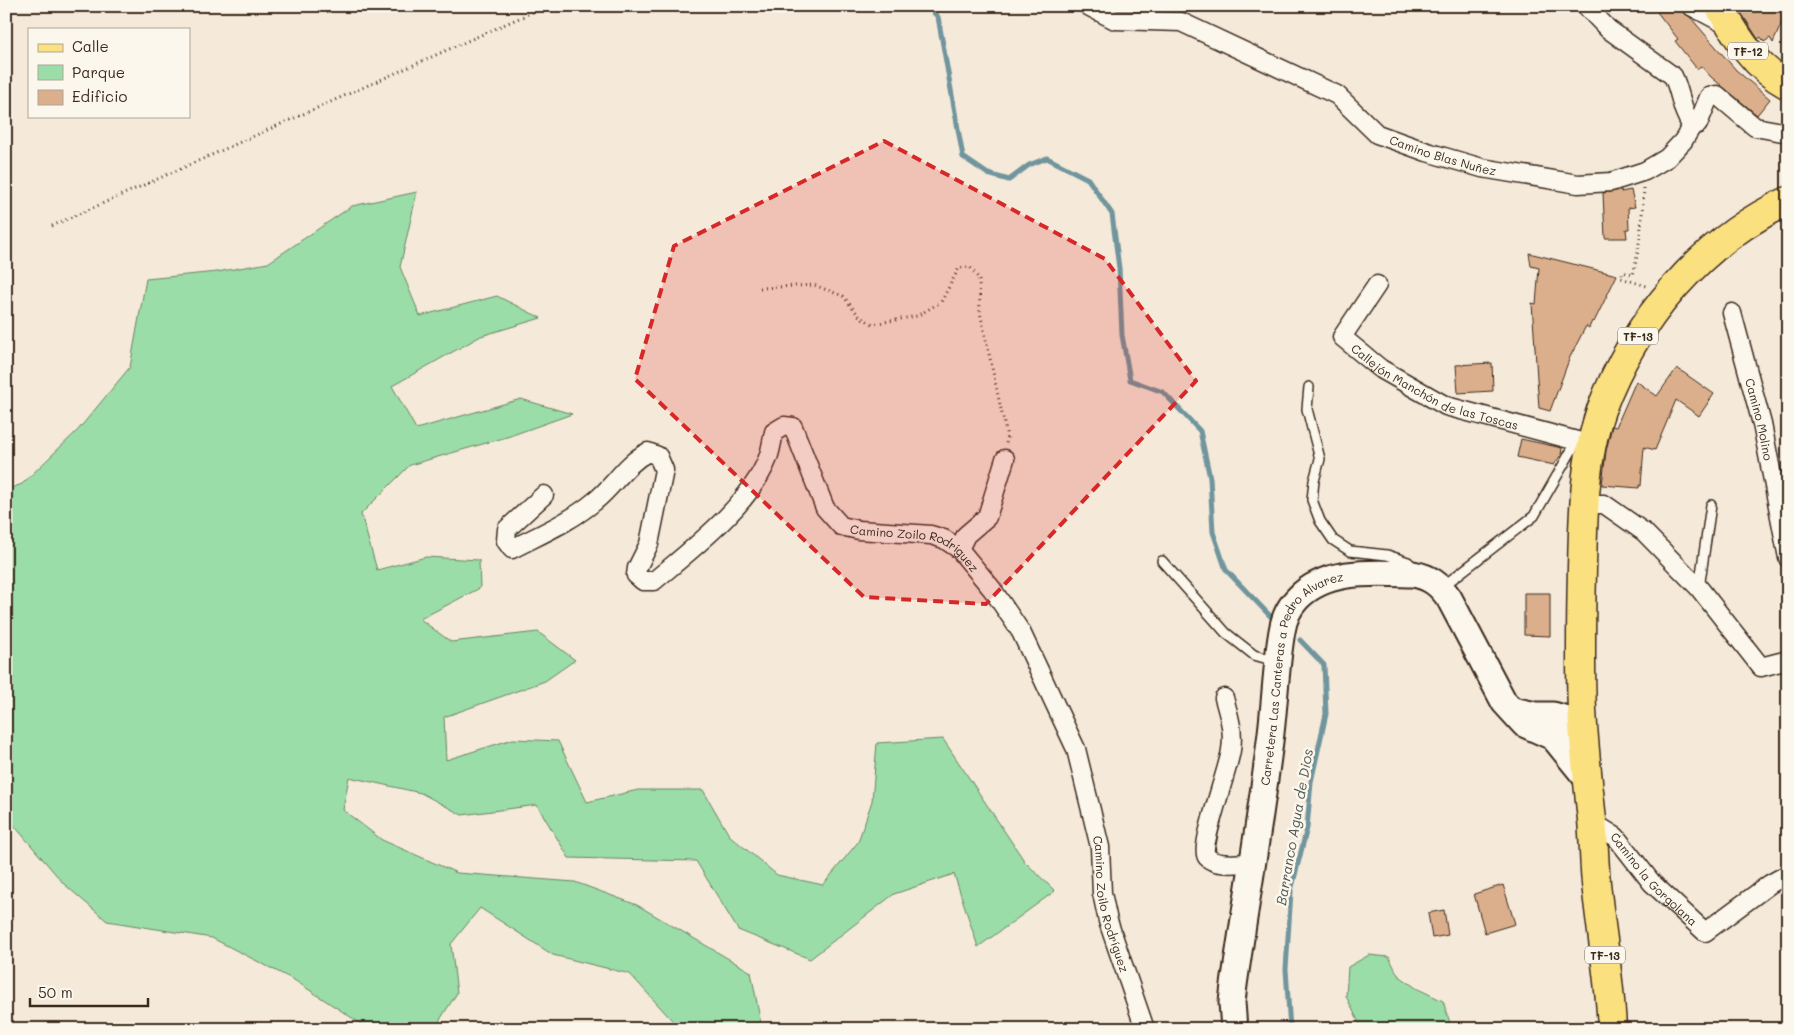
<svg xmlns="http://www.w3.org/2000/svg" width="1794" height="1035" font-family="Mali,sans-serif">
	<rect width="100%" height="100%" fill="#f5e9d9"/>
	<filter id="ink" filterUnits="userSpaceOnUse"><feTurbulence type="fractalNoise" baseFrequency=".02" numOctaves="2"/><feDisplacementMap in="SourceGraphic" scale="10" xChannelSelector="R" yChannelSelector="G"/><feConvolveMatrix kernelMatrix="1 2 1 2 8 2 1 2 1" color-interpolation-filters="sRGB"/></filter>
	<g filter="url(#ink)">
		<path fill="#9adda8" stroke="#6a8463" d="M417 192 400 267 420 316 497 296 541 318 481 336 392 386 416 429 521 399 572 414 507 437 410 465 361 514 377 570 426 557 479 560 480 588 420 619 451 642 538 632 575 660 545 681 444 717 446 760 513 739 558 741 587 802 638 790H703L729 835 777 875 823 885 858 842 872 801 877 743 943 739 1025 862 1055 891 978 947 954 874 894 894 810 959 738 930 696 861 569 858 537 805 462 815 421 793 349 777 343 810 382 840 457 873 575 882 637 905 751 972 762 1029H680L630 974 553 955 480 908 451 944 457 993 434 1029H369L294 980 212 938 107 921 64 884 6 816V490L22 484 78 430 130 367 146 279 217 272 268 263 352 206Z
			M1369 955 1389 957 1398 975 1416 988 1443 1001 1452 1029H1362L1346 996 1348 967Z"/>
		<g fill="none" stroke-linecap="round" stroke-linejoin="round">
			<path stroke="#6f959d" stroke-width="5" d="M927 6 938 17 963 157 988 174 1009 180 1029 165 1047 158 1088 179 1112 214 1119 268 1122 335 1130 380 1163 392 1200 431 1210 478 1213 532 1226 570 1275 621
				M1290 1029 1286 969 1291 891 1307 828 1311 782 1326 714 1324 665 1300 640"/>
		</g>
		<path fill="#dbaf8b" stroke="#3b2a1e" d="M1663 6H1678L1681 8 1682 12 1690 17 1736 70 1770 99 1757 115 1711 77 1701 66 1697 69 1675 41 1678 39 1657 12Z
			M1737 6H1782L1786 13 1773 43 1770 38 1764 42 1761 37 1758 39Z
			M1621 190V192L1631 190 1635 207 1628 208 1629 229H1626L1627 238H1605L1603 193Z
			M1529 253 1617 275 1594 322 1592 321 1589 328 1586 326 1570 357 1550 411 1539 408 1532 303 1536 304 1539 268 1531 266Z
			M1492 363 1493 391 1458 393 1456 365Z
			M1677 368 1714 394 1699 416 1676 400 1655 450 1644 447 1641 486 1639 485V488L1602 485 1606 451 1612 426 1616 427 1636 381 1657 396Z
			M1521 439 1562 448 1561 455 1554 465 1517 457Z
			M1524 593H1550V636L1524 635Z
			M1503 885 1515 924 1485 933 1474 894Z
			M1444 910 1448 935 1432 938 1428 913Z"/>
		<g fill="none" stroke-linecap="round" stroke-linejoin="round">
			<g stroke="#3b2a1e" stroke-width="12">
				<path id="service" d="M1309 387 1307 409 1320 459 1314 481 1312 500 1320 521 1333 540 1350 551 1387 555 1408 562 1414 568
					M1162 561 1226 633 1254 655 1275 661
					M1442 587 1534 516 1577 441
					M1699 588 1711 505"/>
			</g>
			<g stroke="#3b2a1e" stroke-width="21">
				<g id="minor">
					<path id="s1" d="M1088 6 1115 20 1181 22 1337 95 1377 134 1427 152 1482 168 1578 184 1611 182 1645 171 1667 158 1683 141 1692 126"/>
					<path d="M1586 6 1608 29 1673 76C1681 92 1681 111 1692 126"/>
					<path d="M1691 6 1729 26"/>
					<path d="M1692 126 1698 124 1709 97 1717 95 1755 127 1788 133"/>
					<path id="s2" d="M1377 285 1342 337 1381 369 1446 406 1592 445"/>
					<path id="s3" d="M1732 313 1762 424 1788 558"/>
					<path id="s4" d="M544 495 507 529 506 541 512 549C541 534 570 522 595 501 614 486 626 463 648 452L658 456 664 470 649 544 637 568 636 575 643 581H654C692 549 750 505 768 458 771 450 772 441 774 432L784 426 793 427 825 508 841 526 859 530 931 535 944 539 959 549 992 589 1021 632 1076 749 1100 847 1102 893 1108 921 1145 1029"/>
					<path d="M1585 504H1604L1644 532 1699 588 1761 667 1788 660"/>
					<path d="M959 549 966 535 987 517 1005 459"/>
					<path d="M1224 698C1229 716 1234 731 1231 750 1229 768 1199 847 1207 857 1216 867 1239 863 1251 863"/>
					<path id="s5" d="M1592 822 1616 837 1652 883 1705 932 1770 884 1788 874"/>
				</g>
			</g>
			<g stroke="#3b2a1e" stroke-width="29">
				<g id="secondary">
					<path d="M1513 710 1535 715H1553L1567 719 1576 727 1584 738"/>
					<path id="s6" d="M1234 1029 1232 1002 1234 985C1246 901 1261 818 1271 733 1275 700 1276 665 1282 631 1284 618 1289 607 1298 598 1327 568 1375 573 1413 574 1430 577 1439 584 1449 598L1504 702 1524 724 1553 737 1587 779"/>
				</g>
			</g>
			<g stroke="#3b2a1e" stroke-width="31">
				<path id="primary" d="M1719 6C1737 37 1755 68 1788 85
					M1612 1029C1610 980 1601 932 1596 883 1594 862 1594 841 1592 820 1588 783 1584 747 1582 710 1580 663 1581 616 1582 569 1583 518 1584 459 1601 410 1634 321 1701 241 1788 201"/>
			</g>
			<path stroke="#3b2a1e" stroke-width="3" stroke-dasharray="1 4" stroke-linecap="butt" d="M1644 188C1642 218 1640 246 1633 275L1623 272 1621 278 1650 287
				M52 226 546 6
				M760 288 814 285 843 296 860 317 873 324 917 316 941 302 959 268 970 267 979 279 980 312 1007 437 1006 444"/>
			<use href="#service" stroke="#fbf7ec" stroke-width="9"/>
			<use href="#minor" stroke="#fbf7ec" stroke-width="18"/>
			<use href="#secondary" stroke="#fbf7ec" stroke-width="25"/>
			<use href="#primary" stroke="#fbe080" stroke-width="28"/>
		</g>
	</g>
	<path fill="#d62828" fill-opacity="0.2" stroke="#d62828" stroke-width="4" stroke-dasharray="10 6" stroke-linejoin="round" d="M884 141 1105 259 1196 381 986 604 864 597 635 379 674 246Z"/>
	<g text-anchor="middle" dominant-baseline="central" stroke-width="5" stroke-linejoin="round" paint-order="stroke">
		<g fill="#fbf7ec" stroke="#75685c" stroke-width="1">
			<rect x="1728" y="42.5" width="40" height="17" rx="4"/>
			<rect x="1618" y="327.5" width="40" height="17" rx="4"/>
			<rect x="1585" y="946.5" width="40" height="17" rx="4"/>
		</g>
		<g font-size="11" font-weight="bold" fill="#3b2a1e">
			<text x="1748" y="51">TF-12</text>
			<text x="1638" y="336">TF-13</text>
			<text x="1605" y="955">TF-13</text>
		</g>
		<g font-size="12" fill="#3b2a1e" stroke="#fbf7ec">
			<text stroke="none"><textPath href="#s1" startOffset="394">Camino Blas Nuñez</textPath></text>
			<text stroke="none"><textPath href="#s2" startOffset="170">Callejón Manchón de las Toscas</textPath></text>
			<text stroke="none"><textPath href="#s3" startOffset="110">Camino Molino</textPath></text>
			<text stroke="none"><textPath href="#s4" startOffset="804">Camino Zoilo Rodríguez</textPath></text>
			<text stroke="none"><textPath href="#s6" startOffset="368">Carretera Las Canteras a Pedro Alvarez</textPath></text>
			<text stroke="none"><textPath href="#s5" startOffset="85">Camino la Gorgolana</textPath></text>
			<text stroke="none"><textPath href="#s4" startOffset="1239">Camino Zoilo Rodríguez</textPath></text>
		</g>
		<g font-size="14" font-style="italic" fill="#515753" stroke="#fbf7ec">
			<text transform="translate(1294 827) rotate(-80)">Barranco Agua de Dios</text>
		</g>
	</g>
	<rect width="1794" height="1035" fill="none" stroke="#fbf7ec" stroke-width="25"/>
	<rect x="12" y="12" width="1769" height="1010" fill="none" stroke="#3b2a1e" stroke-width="2" filter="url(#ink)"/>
	<rect x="28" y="28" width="162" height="90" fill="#fbf7ec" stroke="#aea59a"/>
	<rect x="38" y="44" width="25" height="8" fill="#fbe080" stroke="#aea59a"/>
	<text x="72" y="52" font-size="15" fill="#3b2a1e">Calle</text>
	<rect x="38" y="65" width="25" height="15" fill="#9adda8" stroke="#aea59a"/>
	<text x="72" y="78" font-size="15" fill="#3b2a1e">Parque</text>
	<rect x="38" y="90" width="25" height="15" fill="#dbaf8b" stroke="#aea59a"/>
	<text x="72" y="102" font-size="15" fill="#3b2a1e">Edificio</text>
	<path d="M30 998v8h118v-8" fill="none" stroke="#3b2a1e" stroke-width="2.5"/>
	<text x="38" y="998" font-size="15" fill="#3b2a1e" stroke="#fbf7ec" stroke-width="4" paint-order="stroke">50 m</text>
</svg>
